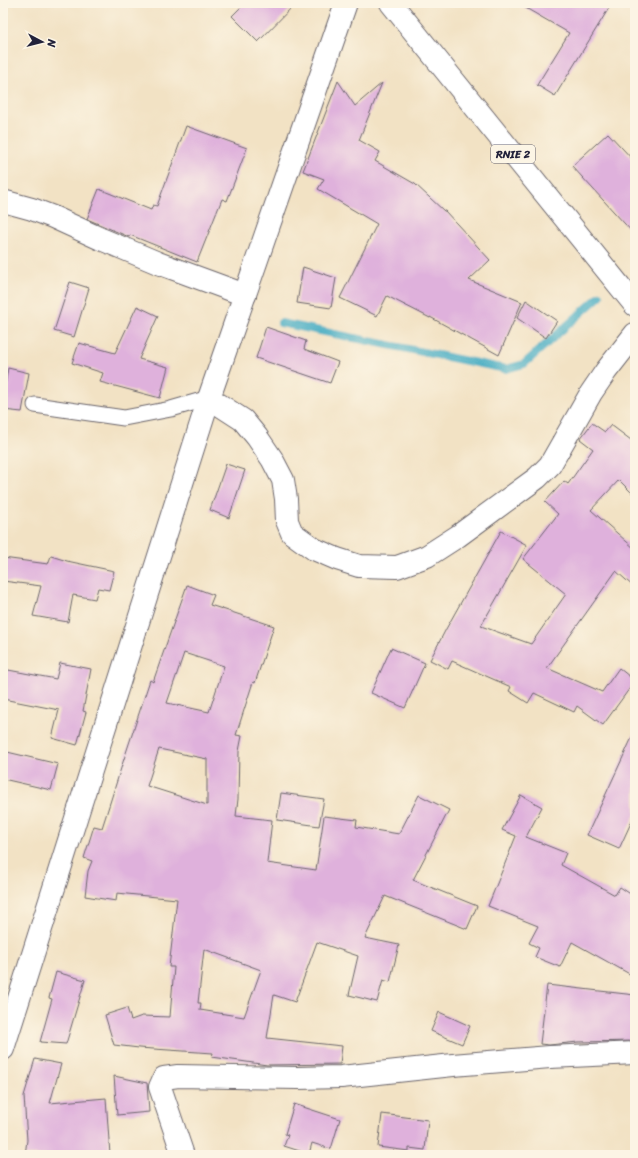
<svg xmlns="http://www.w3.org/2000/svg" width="638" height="1158" font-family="Sriracha,sans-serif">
	<rect width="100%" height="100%" fill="#fcf5e5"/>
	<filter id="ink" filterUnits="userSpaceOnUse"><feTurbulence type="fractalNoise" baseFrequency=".025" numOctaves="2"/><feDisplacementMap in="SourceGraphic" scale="8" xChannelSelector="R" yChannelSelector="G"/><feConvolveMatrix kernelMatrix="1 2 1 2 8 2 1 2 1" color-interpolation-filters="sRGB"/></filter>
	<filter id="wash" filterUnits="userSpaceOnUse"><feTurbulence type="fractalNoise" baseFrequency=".012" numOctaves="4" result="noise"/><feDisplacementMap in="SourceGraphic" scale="16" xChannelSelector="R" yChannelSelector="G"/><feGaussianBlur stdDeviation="0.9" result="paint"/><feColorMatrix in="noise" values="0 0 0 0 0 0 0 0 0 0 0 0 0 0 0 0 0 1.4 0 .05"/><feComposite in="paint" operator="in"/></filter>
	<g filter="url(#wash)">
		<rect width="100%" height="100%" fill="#f2e2c4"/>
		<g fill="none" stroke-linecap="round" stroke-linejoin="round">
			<path stroke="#44acc3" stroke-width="8" d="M281 323 506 369 524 364 600 296"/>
		</g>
		<g id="blocks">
			<path fill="#dfb1dc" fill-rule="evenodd" d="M245 3H296L258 42 232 16Z
				M517 3H612L555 96 537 85 569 33Z
				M338 81 355 106 382 83 359 140 380 152 375 161 415 184 444 211H445L490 260 469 280 522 302 499 355 430 317V318L387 296 377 316 340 298 377 224 318 189 324 179 303 171Z
				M186 126 247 148 227 201 222 199 197 262 130 235 129 237 87 219 99 189 151 210 153 205 157 206Z
				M608 133 635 162V235L572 166Z
				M303 267 336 278 331 308 297 303Z
				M70 282 89 288 74 337 54 331Z
				M526 300 557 321 546 338 517 318Z
				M137 306 158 316 139 359 168 367 160 398 100 382 103 373 72 363 79 343 115 353Z
				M266 327 306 341 304 349 338 362 330 383 256 358Z
				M8 368 29 373 22 412 3 410V398Z
				M592 423 605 432 611 425 635 443V496L619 480 591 510 635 549V588L616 571 547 668 602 692 619 668 635 681 603 725 577 706 574 712 534 693 528 703 509 691 511 687 452 661 448 669 430 660 446 629 501 531 527 545 481 626 531 644 566 594 523 559 558 514 545 502 564 481 568 484 593 449 580 439Z
				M226 464 245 470 229 518 210 510Z
				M51 556 67 561 114 571 109 590 98 588 95 599 73 595 68 622 33 616 41 586 3 581V558L48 564Z
				M187 585 214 595 210 605 274 626 255 683 253 682 236 735 242 736 239 751 238 799 236 816 272 820 267 863 316 870 324 816 357 820 356 827 399 834 419 795 449 810 413 880 477 906 467 929 385 896 365 938 399 945 390 982 383 980 377 1002 349 995 358 956 317 942 295 1002 274 995 267 1038 342 1046 340 1064 267 1065 212 1057 213 1053 139 1048 114 1045 105 1015 127 1008 131 1020 142 1016 170 1017 174 967H169L177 899 117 893 116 901 85 896 88 871 92 861 84 858 94 826 102 828 122 765 150 680 153 682ZM184 653 224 666 209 712 167 703ZM159 749 207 759V805L147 786ZM204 949 261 970 244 1017 200 1010 201 1003H198Z
				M391 648 425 663 405 708 371 693Z
				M60 663 91 669 83 711 86 712 77 745 52 738 59 710 3 699V669L56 679Z
				M635 731V814L619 849 587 835Z
				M3 751 58 764 51 790 3 779Z
				M281 793 324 799 319 826 277 820Z
				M521 795 542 807 526 837 566 853 561 865 615 895 620 887 635 897V977L572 942 560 967 535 957 539 948 529 943 538 926 488 906 516 836 502 830Z
				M56 972 85 980 66 1044 40 1042 52 999 49 998Z
				M547 985 635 995V1041L578 1042 549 1045 540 1044Z
				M439 1012 470 1026 462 1044 431 1031Z
				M35 1059 61 1064 50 1103 106 1098 110 1155H25L27 1140 24 1096Z
				M114 1076 147 1083 149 1112 117 1115Z
				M294 1104 340 1119 331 1149 312 1143 309 1154 284 1146 288 1135 285 1134Z
				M382 1114 428 1120 425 1150 409 1148V1151L378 1147Z"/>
		</g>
	</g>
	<g filter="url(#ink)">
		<use href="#blocks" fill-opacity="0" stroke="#6b656b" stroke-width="1"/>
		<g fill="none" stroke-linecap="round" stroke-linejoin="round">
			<g stroke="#6b656b" stroke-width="17">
				<path id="service" d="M35 405 124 418 171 409 209 398"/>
			</g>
			<g stroke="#6b656b" stroke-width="24">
				<path id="minor" d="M3 201 32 209 53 217 101 239 158 263 245 295
					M209 398 243 420 257 437 272 459 283 480 286 499 287 521 292 533 314 549 337 559 359 566 397 567 427 556 458 536 537 478 550 465 591 393 606 371 635 334
					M183 1155 160 1087 164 1078 178 1076 298 1078 341 1077 453 1065 550 1057 635 1053"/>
			</g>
			<g stroke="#6b656b" stroke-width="24">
				<path id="tertiary" d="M3 1049 209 398 346 3"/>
			</g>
			<g stroke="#6b656b" stroke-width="24">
				<path id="primary" d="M391 3 635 305"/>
			</g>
			<use href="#service" stroke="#fff" stroke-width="15"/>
			<use href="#minor" stroke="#fff" stroke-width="22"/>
			<use href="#tertiary" stroke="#fff" stroke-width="22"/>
			<use href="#primary" stroke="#fff" stroke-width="22"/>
		</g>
	</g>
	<g text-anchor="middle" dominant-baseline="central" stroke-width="3.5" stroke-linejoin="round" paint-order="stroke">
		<rect fill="#fcf5e5" stroke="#63616e" stroke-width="1" x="491" y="145" width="44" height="18" rx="3"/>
		<g font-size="11" font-weight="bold" fill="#22223b">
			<text x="513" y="154">RNIE 2</text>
		</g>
	</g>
	<rect width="638" height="1158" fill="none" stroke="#fcf5e5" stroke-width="16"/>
	<g transform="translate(42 42) rotate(97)" stroke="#fcf5e5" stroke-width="3" paint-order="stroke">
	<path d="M0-3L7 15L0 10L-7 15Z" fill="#22223b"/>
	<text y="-6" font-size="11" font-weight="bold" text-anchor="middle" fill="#22223b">N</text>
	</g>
</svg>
